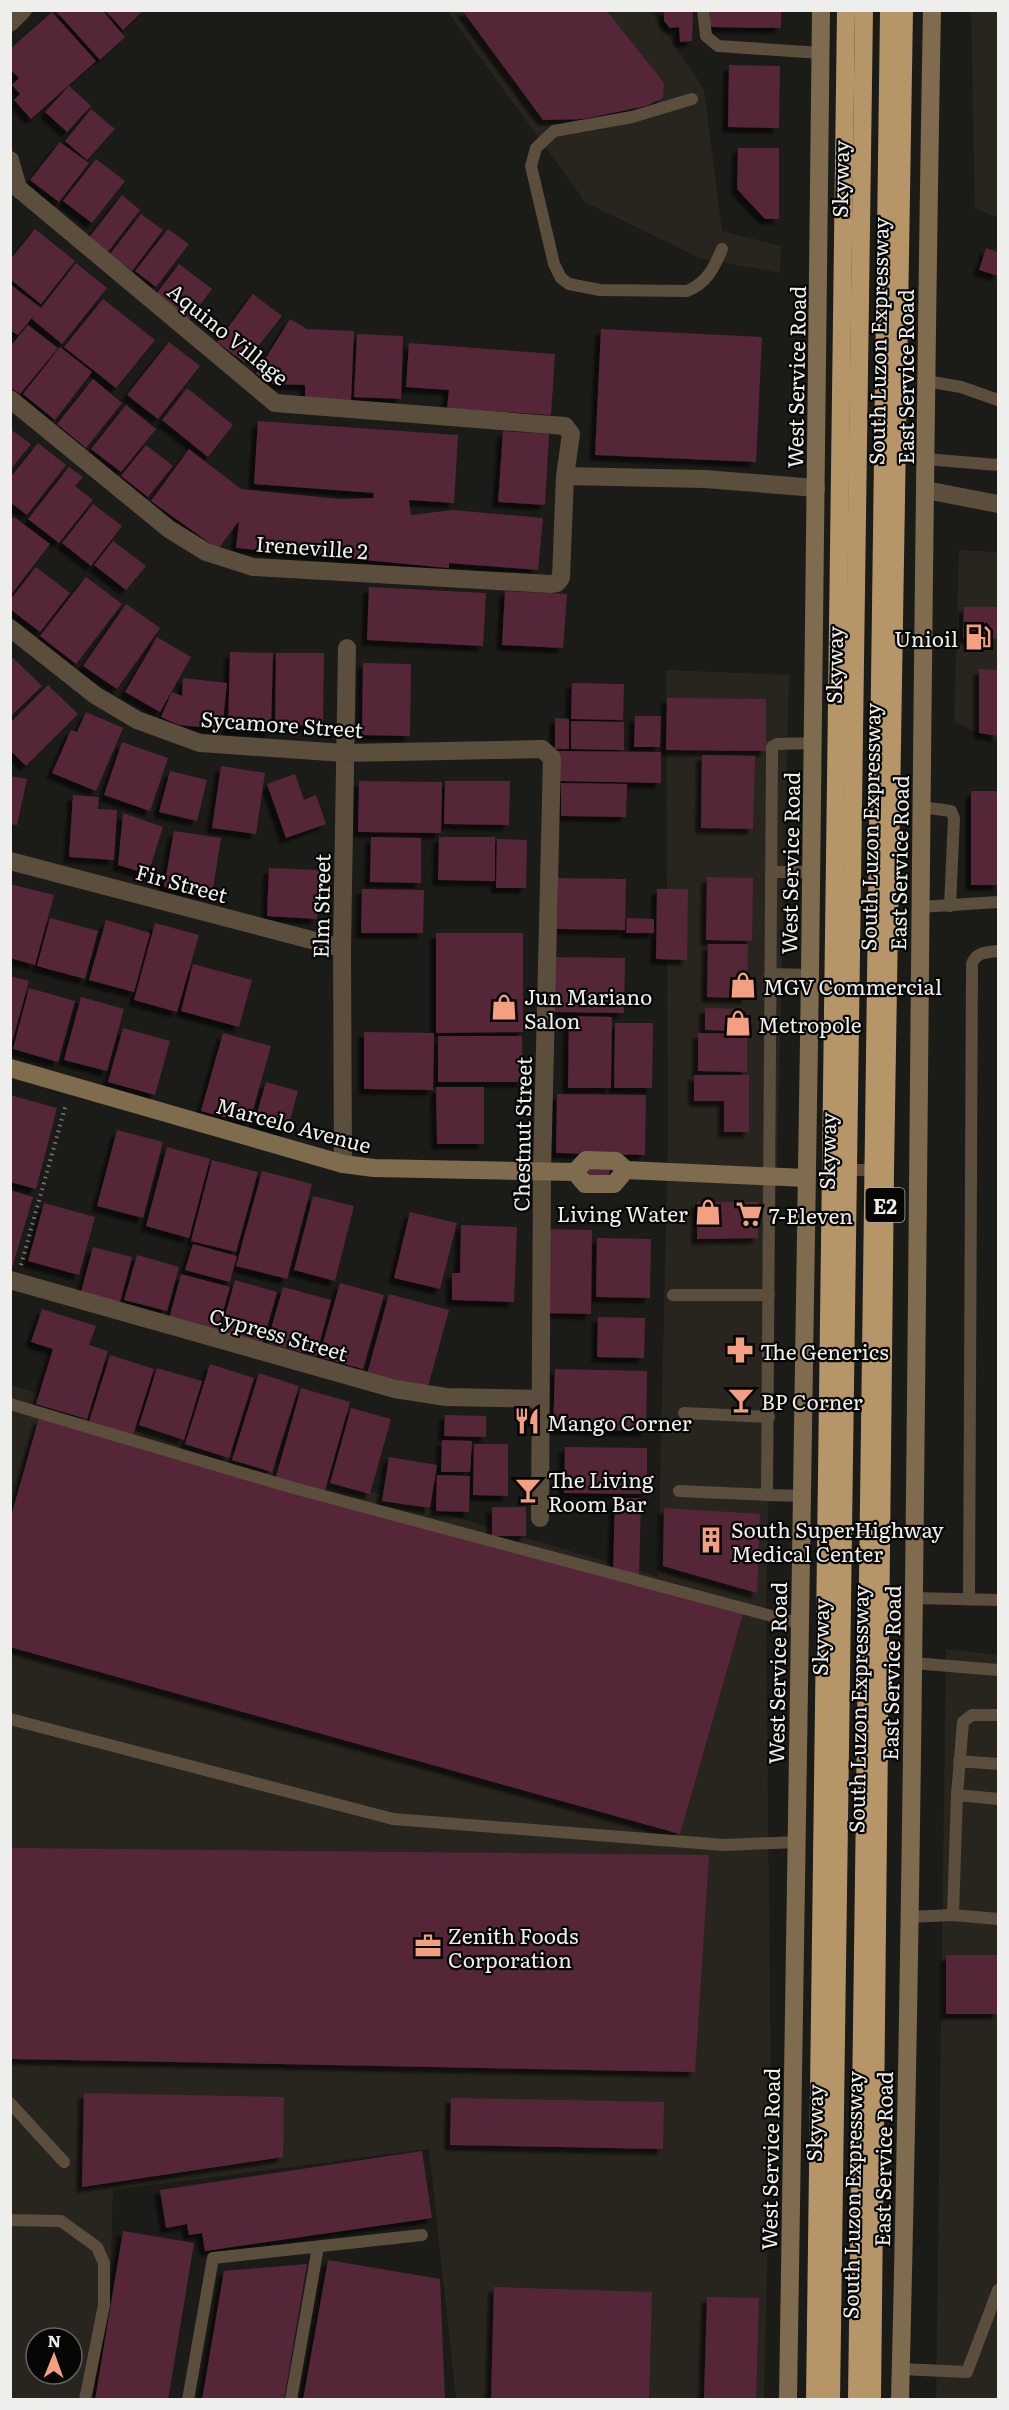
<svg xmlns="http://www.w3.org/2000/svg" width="1009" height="2410" font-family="Literata,serif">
	<defs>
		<filter id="shadow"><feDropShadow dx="-5.5" dy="5.5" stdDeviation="1.5" flood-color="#0009"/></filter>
	</defs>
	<rect width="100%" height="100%" fill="#1b1b18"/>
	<path fill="#28251e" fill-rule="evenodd" d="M447 11H651L704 89 722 231 781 246 780 273 699 258 585 202Z
		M971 11H998V217L975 209Z
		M959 550 998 552V742L954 722Z
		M666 670 789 675 766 1609 771 2100 764 2399H456L429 2149 113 2190 110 2294 93 2399H11L10 1385 658 1577 668 1134ZM36 2338H72V2374H36Z
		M946 1649 998 1655V2399L936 2400Z"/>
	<path fill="#552639" filter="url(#shadow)" d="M55 10H102L125 37 100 60Z
		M105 10H144L123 30Z
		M462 10H606L664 83 663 98 646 106 583 119 543 120Z
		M664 10H693L692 41 680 42 679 27 670 28 664 21Z
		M710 10H781V28L709 27Z
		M52 12 96 61 31 119 14 100 20 94 12 85 19 78 10 69V49Z
		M729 65 780 66 779 128 728 127Z
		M69 86 91 106 67 132 45 112Z
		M91 109 115 129 87 160 65 141Z
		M60 142 89 163 59 202 30 180Z
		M738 148H779V219H765L737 189Z
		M96 159 125 181 92 223 63 201Z
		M122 195 140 210 107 253 88 239Z
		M141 214 163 230 132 271 110 254Z
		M35 229 75 261 41 304 10 279V260Z
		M168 229 189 244 156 287 135 271Z
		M986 248 998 252V276L979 270Z
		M76 263 107 288 62 344 32 319 35 314 18 335 10 330V284L41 308Z
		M179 264 212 289 187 322 154 297Z
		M253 294 282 316 245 363 217 342Z
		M103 299 155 340 116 388 64 347Z
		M290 319 307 329 354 331 351 401 305 399V385L273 384 256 374Z
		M28 325 58 348 20 394 10 387V347Z
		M601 329 762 337 756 462 595 455Z
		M357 334 403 336 401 399 354 397Z
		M169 342 200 366 158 419 127 395Z
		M409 343 555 354 551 415 447 408 449 390 406 387Z
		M60 347 92 372 55 420 23 394Z
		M93 379 122 403 86 448 57 424Z
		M187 388 233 425 208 457 162 420Z
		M126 405 156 429 121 472 91 449Z
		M258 421 458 435 454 503 409 500 411 515 453 510 543 518 538 570 449 563V568L236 548 239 521 218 549 151 501 189 449 241 489 339 499 373 498 374 493 254 484Z
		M10 429 31 444 10 470Z
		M503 431 549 434 545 505 498 502Z
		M38 443 66 465 27 515 10 502V478Z
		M146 445 173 466 148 497 121 476Z
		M69 467 83 477 75 486 93 500 59 543 28 519Z
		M93 504 122 526 91 566 62 543Z
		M14 517 50 544 10 596V521Z
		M113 541 146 566 126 590 94 565Z
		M36 567 70 593 40 632 10 609V600Z
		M86 577 122 604 76 664 40 636Z
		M369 587 486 593 483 646 367 640Z
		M505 591 567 594 563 648 502 645Z
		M126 604 160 628 117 689 83 666Z
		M964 607H998V639L963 638Z
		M157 637 191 657 160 712 125 692Z
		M230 652 273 653 271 732 228 731Z
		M276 653H324L323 726 275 725Z
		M13 658 42 686 10 717V660Z
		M363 663 411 664 410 736 362 735Z
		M979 669 998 670V736L979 733Z
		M183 678 227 683 222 729 179 725 161 717 172 692 182 696Z
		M572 683 624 684 623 720 571 719Z
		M48 685 78 714 26 766 10 750V723Z
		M667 698 766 699V751L666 750Z
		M86 712 123 728 96 791 52 773 71 730 77 732Z
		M635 716H661L660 747H634Z
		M555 718 569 719V749H555Z
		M571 721 624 722V750L571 749Z
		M122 742 168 758 150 811 104 795Z
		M558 751 661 752V783L558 781Z
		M702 755 755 756 753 829 701 828Z
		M221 766 265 773 256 834 212 828Z
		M170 771 207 780 197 821 159 812Z
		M295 774 304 800 316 795 326 824 286 838 267 784Z
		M10 776 27 779 17 825 10 824Z
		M359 781 442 782 441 833 358 832Z
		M445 781H510L509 825 444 824Z
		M561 783 627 784 626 817 561 816Z
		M971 791H998V885H971Z
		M73 795 99 797 98 809 117 810 114 860 69 857Z
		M123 813 163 827 148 874 118 865Z
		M174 831 221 838 212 895 164 887Z
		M371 837 421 838V883L370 882Z
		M439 837H495V881L438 880Z
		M497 839 527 840 526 888H496Z
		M269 868 319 870 317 919 267 916Z
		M707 877 753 878 752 941 706 940Z
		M558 878 626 879 625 930 557 929Z
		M10 884 54 895 35 965 10 958Z
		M362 889 424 890 423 933H361Z
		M657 889H688L687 960 656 959Z
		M50 918 98 931 85 979 37 966Z
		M627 918 654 919V933H626Z
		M106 920 150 933 134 992 89 980Z
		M155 923 199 935 177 1012 134 1000Z
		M436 933H523V1032L436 1033Z
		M708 944H748L747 998 707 997Z
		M554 957 625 958 624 1013 554 1012Z
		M193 964 252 980 239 1027 181 1011Z
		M10 976 29 981 11 1046H10Z
		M29 988 75 1001 58 1062 13 1049Z
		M81 997 124 1009 107 1071 64 1060Z
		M705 1008 744 1009V1031L705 1030Z
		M569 1016 612 1017 611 1088H568Z
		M615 1023H653L652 1088H614Z
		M123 1028 170 1041 155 1095 108 1082Z
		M364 1032 434 1033 433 1090 364 1089Z
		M223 1033 271 1046 249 1124 201 1111Z
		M698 1033 747 1034V1072L698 1071Z
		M438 1036H522L523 1082H438Z
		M694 1075H749V1132H724V1101H694Z
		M266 1082 298 1091 287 1132 254 1123Z
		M436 1087H484V1144H437Z
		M557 1094 646 1095 645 1155 556 1153Z
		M10 1095 57 1108 36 1189 10 1182Z
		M117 1130 163 1142 143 1218 97 1206Z
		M167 1147 210 1159 189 1238 146 1226Z
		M212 1160 258 1172 236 1252 191 1241Z
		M588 1164H609V1177H588Z
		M262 1171 312 1184 287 1279 236 1266Z
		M10 1190 33 1197 11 1271 10 1270Z
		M313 1196 354 1206 335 1281 294 1270Z
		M697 1202H758V1238L697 1239Z
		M44 1203 95 1217 79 1275 28 1261Z
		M410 1212 457 1223 440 1289 394 1278Z
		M461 1225 517 1227 514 1302 452 1300V1273H460Z
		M545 1229 592 1230 591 1314 544 1313Z
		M597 1238 651 1239 650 1298 596 1297Z
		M193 1244 237 1256 230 1282 185 1270Z
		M93 1247 132 1257 120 1302 81 1292Z
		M137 1255 179 1267 167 1311 124 1300Z
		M181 1274 230 1287 216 1336 168 1323Z
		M235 1280 277 1292 261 1348 219 1337Z
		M340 1283 384 1295 363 1369 319 1357Z
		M283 1287 331 1300 316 1356 267 1343Z
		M389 1294 449 1310 427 1390 367 1374Z
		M42 1309 96 1326 89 1345 108 1351 87 1419 36 1404 53 1349 31 1342Z
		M598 1317 645 1318 644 1358 597 1357Z
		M110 1355 154 1369 132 1438 88 1425Z
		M210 1364 254 1378 229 1458 185 1444Z
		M157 1368 202 1381 184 1440 139 1425Z
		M555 1369 647 1371 646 1431 553 1429Z
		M259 1373 299 1386 272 1472 232 1460Z
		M301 1388 350 1402 324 1494 275 1480Z
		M351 1408 391 1419 370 1494 330 1483Z
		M445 1415 486 1416V1437L444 1436Z
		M39 1418 743 1614 680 1834 10 1647V1520Z
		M442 1440 472 1441 470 1472H441Z
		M474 1444H508V1496L473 1495Z
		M565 1447 647 1448V1494L564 1493Z
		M389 1457 437 1465 430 1508 382 1501Z
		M437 1475 470 1476 469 1512 436 1511Z
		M615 1498H641L639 1576 613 1575Z
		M492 1507H526V1536H492Z
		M664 1508 760 1514 757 1593 663 1566Z
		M10 1848 709 1855 695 2072 13 2059 10 2053Z
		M946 1955H998V2014H946Z
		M84 2093 284 2097 283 2157 82 2187Z
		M451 2098 664 2102 663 2149 450 2145Z
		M422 2151 432 2218 205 2251 202 2233 189 2235 187 2224 166 2228 160 2190Z
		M123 2231 194 2243 168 2400H95Z
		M328 2260 440 2279 445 2400H303Z
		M307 2264 284 2400H202L224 2271Z
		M494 2287 652 2292 649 2400H491Z
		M707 2297 759 2298 756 2400H704Z"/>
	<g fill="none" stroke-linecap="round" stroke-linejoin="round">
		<path stroke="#797977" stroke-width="4" stroke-dasharray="1.5 4.5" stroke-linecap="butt" d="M21 1265 66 1104"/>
		<path stroke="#5b4e3c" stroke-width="12" d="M703 10 706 36 718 46 821 53
			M692 99 632 117 554 131 536 148 531 166 554 264 561 278 569 284 600 290 687 291C707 283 714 268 722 249
			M926 381 961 387 998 400
			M926 459 998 465
			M921 807 951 811 954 818 950 906
			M772 872H811
			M920 907 998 902
			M770 974 810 975
			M842 1170H881
			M673 1295H769
			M10 1404 290 1487 798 1623
			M684 1413 769 1417
			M679 1491 767 1495
			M801 1496 767 1495 772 755V747L777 744 813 743
			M913 1598 998 1600
			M969 1600 972 964C976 952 987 952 998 951
			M913 1663 998 1670
			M10 1719 393 1819 724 1845 796 1842
			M959 1761 998 1764
			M957 1795 998 1799
			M953 1915 957 1795 963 1722 972 1715H998
			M908 1917 953 1915 998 1919
			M10 2103 64 2162
			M10 2220 61 2221 97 2247 104 2263V2305L85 2400
			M901 2369 967 2372 998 2290
			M188 2400 213 2258 422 2235
			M291 2400 318 2247"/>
		<path stroke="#5b4e3c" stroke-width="18" d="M10 23 23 10
			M10 160 18 188 275 403 565 426 571 434 565 476 561 578 557 583 550 584 253 567 206 552 169 529 10 399
			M565 476 705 479 816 488
			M926 490 998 504
			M10 628 95 695 137 720 200 743 344 753 542 749 552 758 542 1172 540 1518
			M10 861 342 948
			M343 1164 342 948 347 648
			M10 1280 395 1389 446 1397 540 1399"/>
		<path stroke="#7f6b4e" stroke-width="18" d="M10 1068 343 1164 374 1168 575 1172 586 1160 616 1161 626 1170 805 1178
			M575 1172 585 1184H614L626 1170
			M788 2400 810 975 821 10
			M900 2400C920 1603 917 807 932 10"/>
		<path stroke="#b69668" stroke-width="18" d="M815 2400 846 10
			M872 2400 885 1170 904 10"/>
		<path stroke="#b69668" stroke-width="18" d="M831 2400 864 10
			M857 2400 889 10"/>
	</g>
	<defs>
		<g id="fuel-bare" transform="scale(2.07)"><path d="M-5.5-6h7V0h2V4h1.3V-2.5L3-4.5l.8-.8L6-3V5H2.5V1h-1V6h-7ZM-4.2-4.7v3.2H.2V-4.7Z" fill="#f3a082" stroke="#060605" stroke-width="2.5" paint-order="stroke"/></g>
		<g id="shop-bare" transform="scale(2.07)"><path d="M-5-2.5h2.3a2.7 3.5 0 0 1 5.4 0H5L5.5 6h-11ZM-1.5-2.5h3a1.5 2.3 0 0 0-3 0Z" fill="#f3a082" stroke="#060605" stroke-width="2.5" paint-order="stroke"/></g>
		<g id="supermarket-bare" transform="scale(2.07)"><path d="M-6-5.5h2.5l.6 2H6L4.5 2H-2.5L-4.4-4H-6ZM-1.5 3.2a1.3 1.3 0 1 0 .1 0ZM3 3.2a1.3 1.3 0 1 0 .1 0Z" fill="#f3a082" stroke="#060605" stroke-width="2.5" paint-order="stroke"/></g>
		<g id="pharmacy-bare" transform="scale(2.07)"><path d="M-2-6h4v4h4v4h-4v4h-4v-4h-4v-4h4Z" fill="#f3a082" stroke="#060605" stroke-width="2.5" paint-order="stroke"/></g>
		<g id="bar-bare" transform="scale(2.07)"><path d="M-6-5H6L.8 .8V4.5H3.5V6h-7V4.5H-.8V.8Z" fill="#f3a082" stroke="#060605" stroke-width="2.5" paint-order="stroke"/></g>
		<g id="restaurant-bare" transform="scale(2.07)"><path d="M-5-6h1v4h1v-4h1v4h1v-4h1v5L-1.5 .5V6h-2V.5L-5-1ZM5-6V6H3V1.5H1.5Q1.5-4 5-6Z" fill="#f3a082" stroke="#060605" stroke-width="2.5" paint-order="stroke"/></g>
		<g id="building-bare" transform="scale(2.07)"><path d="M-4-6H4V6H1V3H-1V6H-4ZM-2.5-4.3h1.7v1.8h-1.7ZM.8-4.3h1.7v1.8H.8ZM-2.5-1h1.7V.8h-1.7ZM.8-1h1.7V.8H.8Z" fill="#f3a082" stroke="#060605" stroke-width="2.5" paint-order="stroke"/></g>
		<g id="office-bare" transform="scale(2.07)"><path d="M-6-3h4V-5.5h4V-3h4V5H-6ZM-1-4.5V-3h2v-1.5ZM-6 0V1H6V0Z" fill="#f3a082" stroke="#060605" stroke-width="2.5" paint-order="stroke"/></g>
	</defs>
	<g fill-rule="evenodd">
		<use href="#fuel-bare" x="978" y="637"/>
		<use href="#shop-bare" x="743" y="985"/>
		<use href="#shop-bare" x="504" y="1007"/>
		<use href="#shop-bare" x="738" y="1023"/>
		<use href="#shop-bare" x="708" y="1212"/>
		<use href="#supermarket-bare" x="749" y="1214"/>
		<use href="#pharmacy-bare" x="740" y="1350"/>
		<use href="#bar-bare" x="741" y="1400"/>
		<use href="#restaurant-bare" x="527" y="1421"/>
		<use href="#bar-bare" x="528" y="1490"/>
		<use href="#building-bare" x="711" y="1540"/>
		<use href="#office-bare" x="428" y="1946"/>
	</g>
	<g text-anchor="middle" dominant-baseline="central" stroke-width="4.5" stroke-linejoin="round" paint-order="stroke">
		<rect fill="#060605" stroke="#a8a8a7" stroke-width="1.5" x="865.5" y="1188" width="39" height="34" rx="4.5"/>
		<g font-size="20" font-weight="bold" fill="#eeeeec">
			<text x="885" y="1205">E2</text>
		</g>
		<g font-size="21" fill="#eeeeec" stroke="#060605">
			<text transform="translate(839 179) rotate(-89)">Skyway</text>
			<text transform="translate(229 333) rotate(39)">Aquino Village</text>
			<text transform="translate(877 341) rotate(-89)">South Luzon Expressway</text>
			<text transform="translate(795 377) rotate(-89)">West Service Road</text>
			<text transform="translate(904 377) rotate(-90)">East Service Road</text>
			<text transform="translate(312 546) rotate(4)">Ireneville 2</text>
			<text transform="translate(833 665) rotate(-89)">Skyway</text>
			<text transform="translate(282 723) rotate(4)">Sycamore Street</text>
			<text transform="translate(869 827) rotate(-89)">South Luzon Expressway</text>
			<text transform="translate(789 863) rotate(-89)">West Service Road</text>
			<text transform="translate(898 863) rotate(-89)">East Service Road</text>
			<text transform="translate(182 882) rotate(15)">Fir Street</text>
			<text transform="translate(320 906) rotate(-89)">Elm Street</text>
			<text transform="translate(294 1124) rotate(15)">Marcelo Avenue</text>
			<text transform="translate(521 1134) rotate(-89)">Chestnut Street</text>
			<text transform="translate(826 1151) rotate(-89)">Skyway</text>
			<text transform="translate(279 1333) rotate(16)">Cypress Street</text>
			<text transform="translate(819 1637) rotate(-89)">Skyway</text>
			<text transform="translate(776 1673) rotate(-89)">West Service Road</text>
			<text transform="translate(890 1673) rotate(-89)">East Service Road</text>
			<text transform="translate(857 1709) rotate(-89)">South Luzon Expressway</text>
			<text transform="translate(813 2123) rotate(-89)">Skyway</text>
			<text transform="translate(769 2159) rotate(-89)">West Service Road</text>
			<text transform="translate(882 2159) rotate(-89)">East Service Road</text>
			<text transform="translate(851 2195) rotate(-89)">South Luzon Expressway</text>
		</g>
		<g font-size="21" fill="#eeeeec" stroke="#060605" text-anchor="start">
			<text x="958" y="637" text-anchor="end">Unioil</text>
			<text x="763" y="985">MGV Commercial</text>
			<text x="524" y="995">Jun Mariano<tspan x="524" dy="24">Salon</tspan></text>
			<text x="758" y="1023">Metropole</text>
			<text x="688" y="1212" text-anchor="end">Living Water</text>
			<text x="769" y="1214">7-Eleven</text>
			<text x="760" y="1350">The Generics</text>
			<text x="761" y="1400">BP Corner</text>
			<text x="547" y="1421">Mango Corner</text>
			<text x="548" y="1478">The Living<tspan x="548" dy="24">Room Bar</tspan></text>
			<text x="731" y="1528">South SuperHighway<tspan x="731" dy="24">Medical Center</tspan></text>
			<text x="448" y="1934">Zenith Foods<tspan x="448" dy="24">Corporation</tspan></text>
		</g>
	</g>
	<rect width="1009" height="2410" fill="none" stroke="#eeeeec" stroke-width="24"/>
	<g transform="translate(54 2356) rotate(1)"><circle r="28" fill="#060605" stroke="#636361" stroke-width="1.5"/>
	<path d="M0-4.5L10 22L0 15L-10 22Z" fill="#f3a082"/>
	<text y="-9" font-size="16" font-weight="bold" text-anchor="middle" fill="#eeeeec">N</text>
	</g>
</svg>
